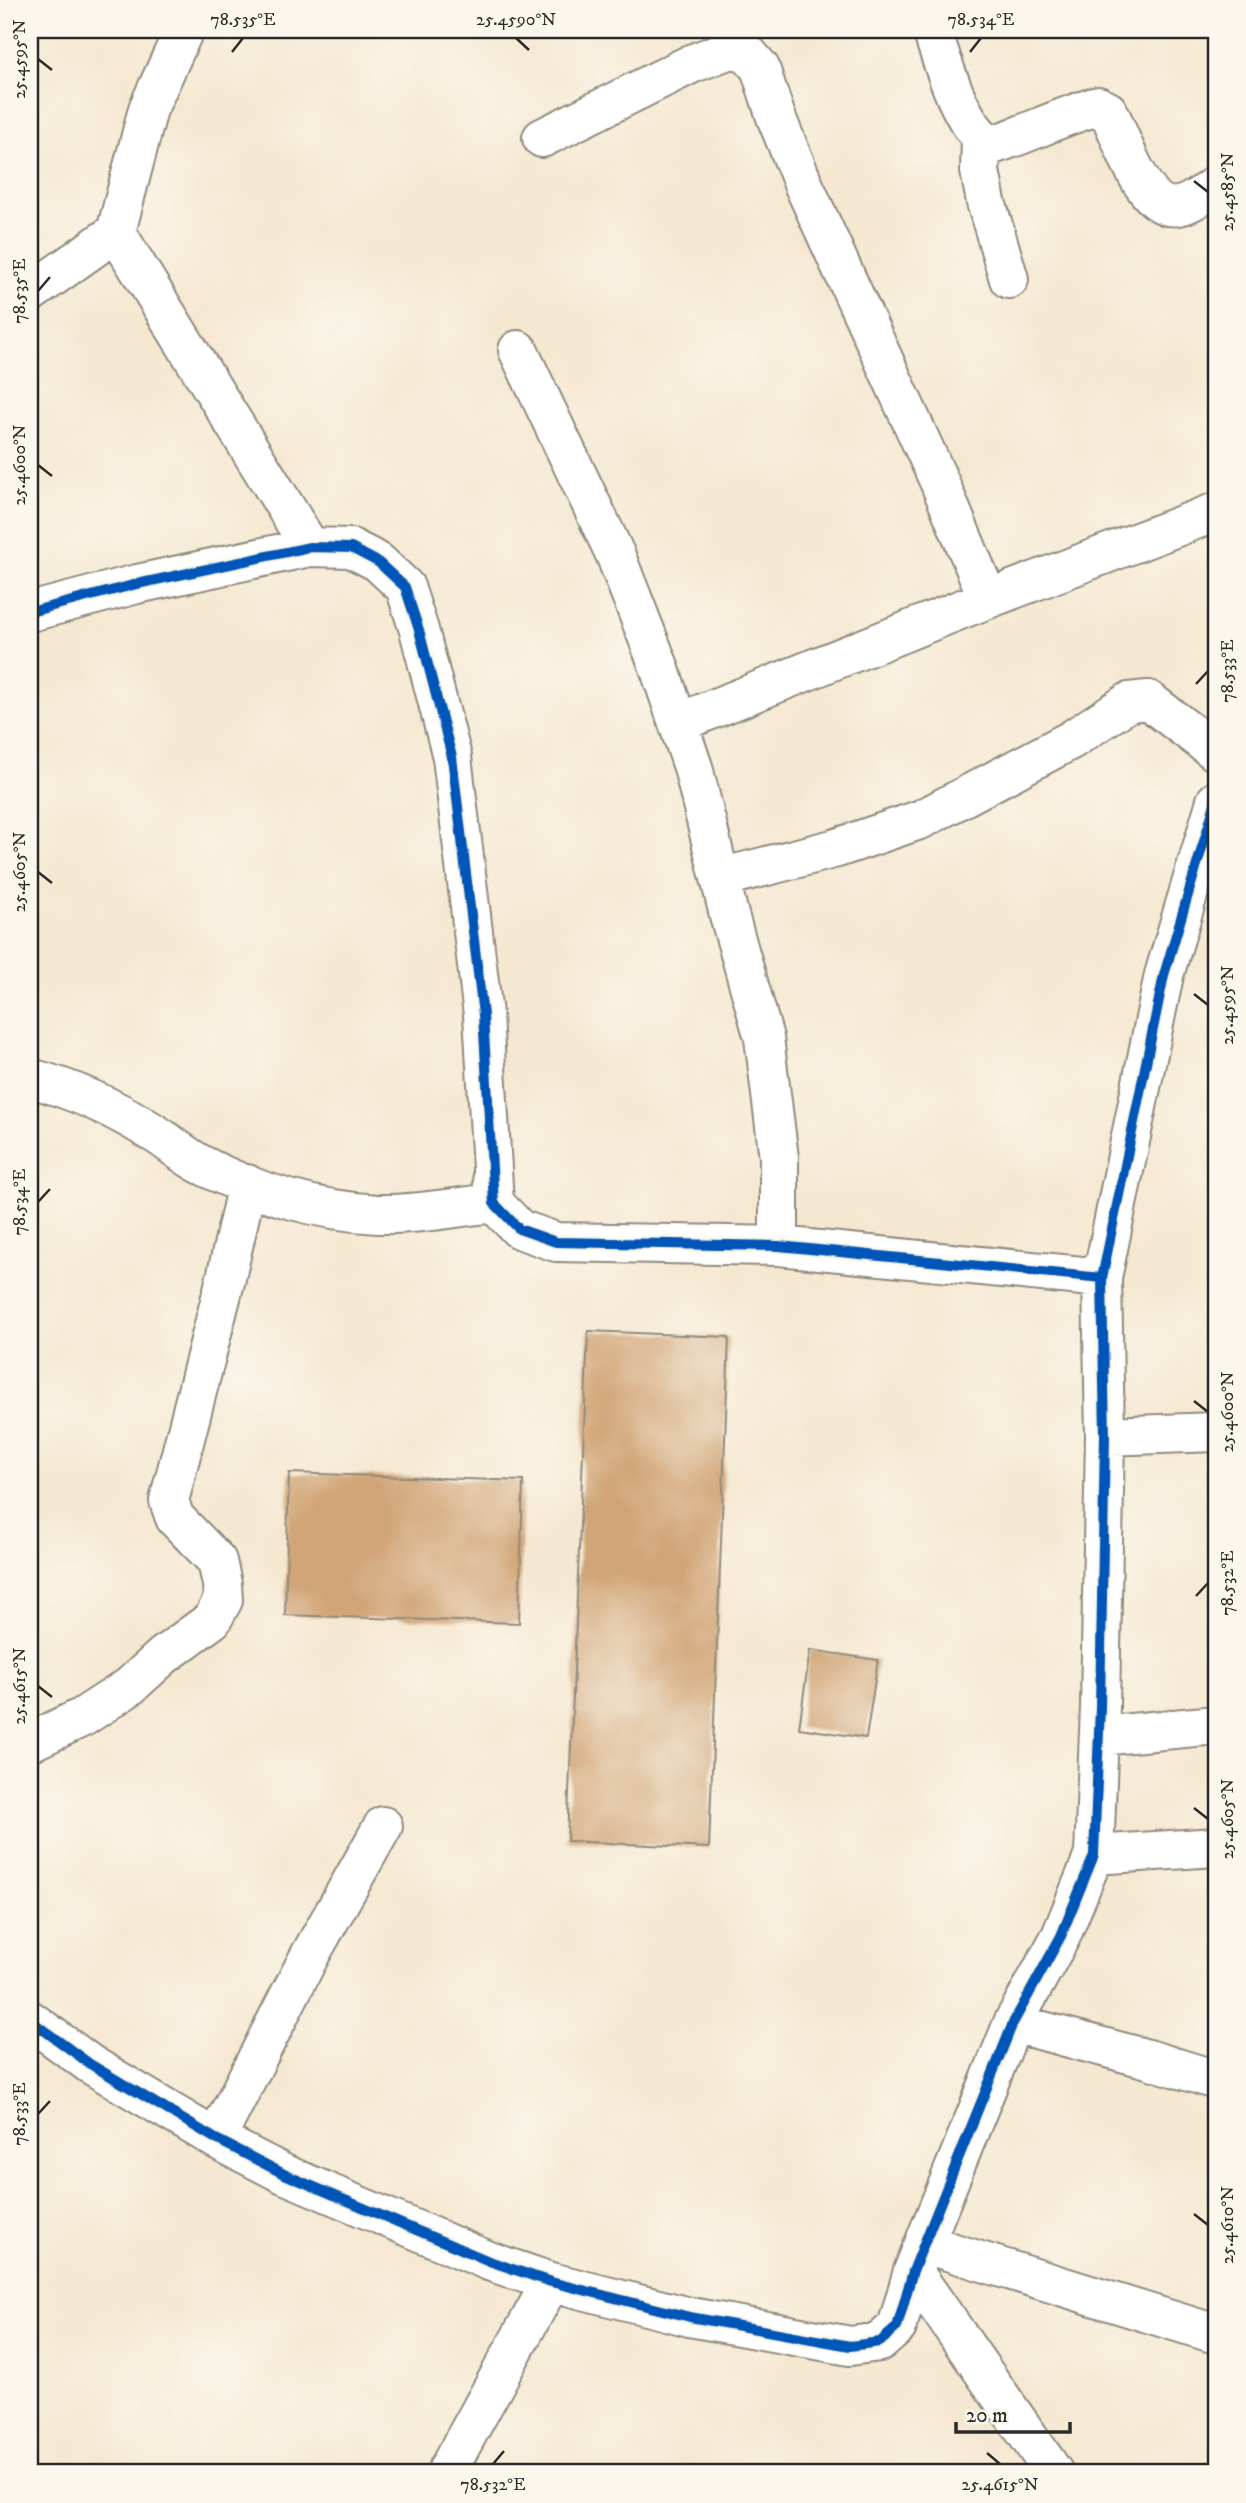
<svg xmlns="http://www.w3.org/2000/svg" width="1246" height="2503" font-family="'IM FELL DW Pica',serif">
	<rect width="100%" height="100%" fill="#fbf7ec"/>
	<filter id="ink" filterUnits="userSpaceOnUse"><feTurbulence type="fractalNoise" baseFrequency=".0143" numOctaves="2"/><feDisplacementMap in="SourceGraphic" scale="14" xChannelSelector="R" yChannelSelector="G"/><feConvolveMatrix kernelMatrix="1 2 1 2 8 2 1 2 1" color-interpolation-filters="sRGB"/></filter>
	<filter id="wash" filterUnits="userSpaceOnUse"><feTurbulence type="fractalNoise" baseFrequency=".00686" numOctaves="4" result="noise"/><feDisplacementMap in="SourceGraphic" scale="28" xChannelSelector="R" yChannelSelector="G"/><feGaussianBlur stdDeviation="1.57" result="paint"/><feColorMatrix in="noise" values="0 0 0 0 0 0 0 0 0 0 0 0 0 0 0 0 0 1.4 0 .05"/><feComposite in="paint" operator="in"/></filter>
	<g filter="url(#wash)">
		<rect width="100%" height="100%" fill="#f5e8d1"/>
		<g id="blocks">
			<path fill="#d1a577" d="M588 1331 729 1337 709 1848 567 1841Z
				M289 1473 523 1481 519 1623 285 1615Z
				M810 1650 878 1660 866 1738 799 1728Z"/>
		</g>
	</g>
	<g filter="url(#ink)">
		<use href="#blocks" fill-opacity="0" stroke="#908a7e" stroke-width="2"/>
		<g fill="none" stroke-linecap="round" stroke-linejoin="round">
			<g stroke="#908a7e" stroke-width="42">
				<path id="minor" d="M932 30C943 63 961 129 992 145 1028 134 1061 116 1098 106L1108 111C1122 136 1142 213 1178 206 1191 204 1206 192 1216 185
					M542 138 691 64 733 48 747 53 760 68 776 117 805 188 939 481 988 599
					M981 139 980 171 986 202 1009 279
					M116 232 148 109 184 30
					M30 293 116 232 310 547
					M518 350 615 554 658 664 693 767 729 915 764 1038 779 1158V1246
					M30 612 137 584 310 547 351 548 378 562 405 587 419 630 452 757 483 1015 494 1203 519 1229 556 1242 779 1246 1102 1278 1164 975 1216 801
					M678 723 967 607 1216 512
					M720 878 837 848 922 819 1071 740 1129 702 1148 700 1216 752
					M30 1078C72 1089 114 1108 151 1131 168 1141 183 1155 200 1164 254 1192 317 1211 378 1214 417 1215 456 1207 494 1203
					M1105 1436 1216 1432
					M1099 1736 1216 1725
					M30 1742 83 1717 129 1687 163 1656 212 1620 223 1600 222 1584 217 1561 175 1518 169 1501 226 1278 247 1184
					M1094 1855 1216 1847
					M30 2020 90 2064 216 2139 284 2174 489 2261 551 2282 690 2317 850 2346 880 2342 897 2327 913 2271 1013 2023 1061 1936 1094 1855 1100 1707 1105 1436 1102 1278
					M1013 2023 1148 2059 1216 2080
					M216 2139 310 1955 383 1826
					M925 2244 1216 2334
					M913 2271 1054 2473
					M446 2473 551 2282"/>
			</g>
			<use href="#minor" stroke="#fff" stroke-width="38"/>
			<g stroke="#fbf7ec" stroke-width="15">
				<path id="cycleway" d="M30 612 137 584 310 547 351 548 378 562 405 587 419 630 452 757 483 1015 494 1203 519 1229 556 1242 779 1246 1102 1278 1164 975 1216 801
					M30 2020 90 2064 216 2139 284 2174 489 2261 551 2282 690 2317 850 2346 880 2342 897 2327 913 2271 1013 2023 1061 1936 1094 1855 1100 1707 1105 1436 1102 1278"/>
			</g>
			<use href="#cycleway" stroke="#0057b8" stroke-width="10"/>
		</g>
	</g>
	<path fill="none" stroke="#2b2b2b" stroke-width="2.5" d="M516 38 529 50M232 52 243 38M970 52 981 38M38 59 52 70M1194 181 1208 192M38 291 50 277M38 465 52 476M1196 684 1208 671M38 872 52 883M1194 994 1208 1005M38 1202 50 1189M1194 1401 1208 1412M1196 1596 1208 1583M38 1686 52 1697M1194 1808 1208 1819M38 2114 50 2101M1194 2214 1208 2225M987 2453 1000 2464M493 2464 504 2451"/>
	<rect width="1246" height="2503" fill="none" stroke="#fbf7ec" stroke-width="77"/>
	<path d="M956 2422v10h114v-10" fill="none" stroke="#2b2b2b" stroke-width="3.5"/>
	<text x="966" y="2422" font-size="21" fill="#2b2b2b" stroke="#fbf7ec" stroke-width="5" paint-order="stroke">20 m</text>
	<rect x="38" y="38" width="1170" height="2426" fill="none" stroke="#2b2b2b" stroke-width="2.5"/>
	<g font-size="18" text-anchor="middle" fill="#2b2b2b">
		<text x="243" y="25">78.535°E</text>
		<text x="516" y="25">25.4590°N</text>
		<text x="981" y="25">78.534°E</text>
		<text transform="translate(19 59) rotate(-90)" y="6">25.4595°N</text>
		<text transform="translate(1227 192) rotate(-90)" y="6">25.4585°N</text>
		<text transform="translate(19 291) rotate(-90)" y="6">78.535°E</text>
		<text transform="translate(19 465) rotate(-90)" y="6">25.4600°N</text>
		<text transform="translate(1227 671) rotate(-90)" y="6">78.533°E</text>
		<text transform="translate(19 872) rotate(-90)" y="6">25.4605°N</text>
		<text transform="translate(1227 1005) rotate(-90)" y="6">25.4595°N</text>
		<text transform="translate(19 1202) rotate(-90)" y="6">78.534°E</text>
		<text transform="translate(1227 1412) rotate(-90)" y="6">25.4600°N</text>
		<text transform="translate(1227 1583) rotate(-90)" y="6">78.532°E</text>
		<text transform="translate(19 1686) rotate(-90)" y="6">25.4615°N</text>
		<text transform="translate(1227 1819) rotate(-90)" y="6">25.4605°N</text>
		<text transform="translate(19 2114) rotate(-90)" y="6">78.533°E</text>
		<text transform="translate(1227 2225) rotate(-90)" y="6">25.4610°N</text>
		<text x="493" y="2490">78.532°E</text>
		<text x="1000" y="2490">25.4615°N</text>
	</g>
</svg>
